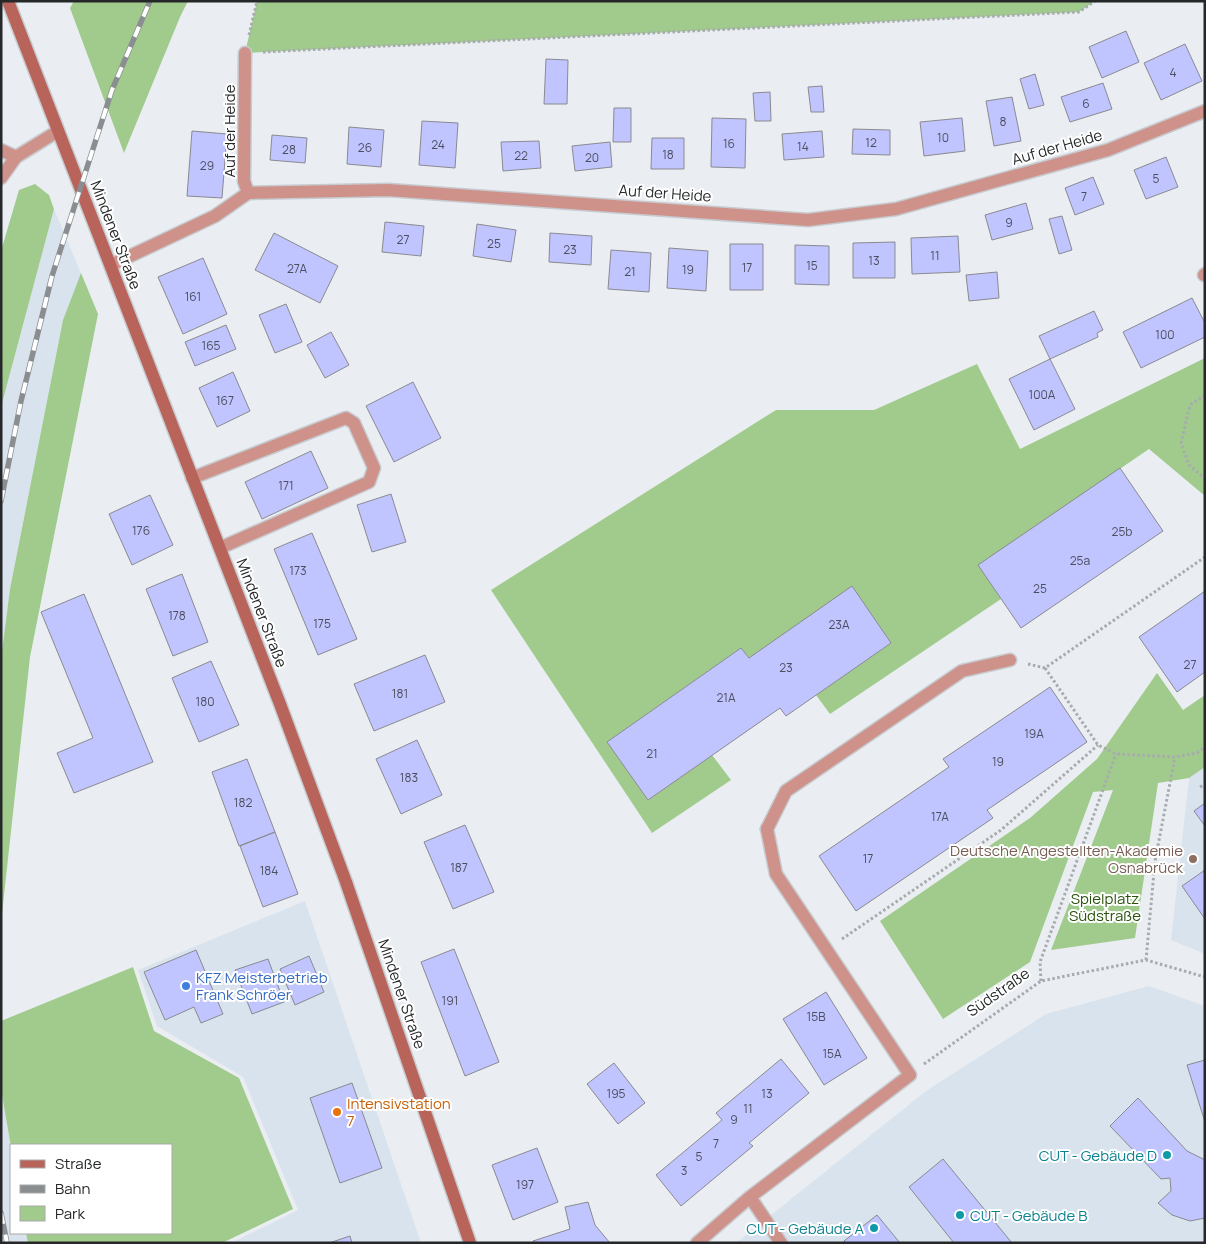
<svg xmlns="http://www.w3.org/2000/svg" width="1206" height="1244" font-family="Manrope,sans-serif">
	<rect width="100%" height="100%" fill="#eaeef2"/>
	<path fill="#d9e3ed" d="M54 209 81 273 63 320 10 589 1 659V407Z
		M1205 767V954L1171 940 1189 778Z
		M305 901 421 1243H231L298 1210 243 1077 157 1026 138 970Z
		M1149 986 1205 1006V1243H736L926 1091 1046 1014Z
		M1 1089 11 1147V1233H26L28 1243H1Z"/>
	<path fill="#a0cb8c" d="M74 1H188L180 17 124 153 70 8Z
		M257 1H1095L1079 12 245 53Z
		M35 184 49 195 54 209 1 407V251L19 190Z
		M81 273 98 314 30 657 1 923V659L10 589 63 320Z
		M1205 358V496L1149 449 979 565 1001 599 830 714 816 695 891 643 852 587 749 658 741 648 607 742 648 800 712 755 731 780 652 833 491 590 776 410H874L977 364 1020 449Z
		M1157 673 1183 710 1205 695V767L1189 778 1158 783 1135 938 1051 950 1113 790 1093 792 1030 962 943 1019 880 921 1030 818 1097 759Z
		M133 967 154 1031 239 1078 293 1209 222 1243H28L26 1233H171V1145H11V1147L1 1089V1021Z"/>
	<path fill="#c0c4ff" stroke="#8a8a8f" d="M1126 31 1139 62 1102 78 1089 47Z
		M1185 44 1202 81 1161 100 1144 63Z
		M546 59 568 60 567 104H544Z
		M1035 74 1044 105 1029 109 1020 79Z
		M1103 83 1112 109 1070 122 1061 97Z
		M822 86 824 112H811L808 87Z
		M770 92 771 121H755L753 93Z
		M1012 97 1021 141 994 146 986 101Z
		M614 108H631V142H613Z
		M712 118 746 119 745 168 711 167Z
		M962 118 965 151 924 156 920 122Z
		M422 121 458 123 455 168 419 165Z
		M349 127 384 130 381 167 347 164Z
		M853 129 890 130V155L852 154Z
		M192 131 227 134 222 198 187 196Z
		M822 131 824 157 784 160 782 134Z
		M272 135 307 138 305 163 270 160Z
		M652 138H684V169H651Z
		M539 141 541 168 503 171 501 142Z
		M610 142 612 167 575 171 572 146Z
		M1166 157 1178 187 1146 199 1134 170Z
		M1093 177 1104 204 1075 215 1065 188Z
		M1026 203 1033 229 992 240 985 215Z
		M1062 216 1072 250 1059 254 1049 219Z
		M385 222 424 226 421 256 382 252Z
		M477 224 516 230 511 262 473 256Z
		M274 233 338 266 320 303 255 270Z
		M550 233 592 236 591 265 549 262Z
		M958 236 960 272 912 274 911 238Z
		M895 242V278H853V243Z
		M730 244H763V290H730Z
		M795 245 829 246V285L795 284Z
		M669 248 708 251 706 291 667 288Z
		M611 250 651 253 649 292 608 289Z
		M203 258 227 314 183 334 158 277Z
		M997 272 999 298 969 301 966 275Z
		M1192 298 1205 323V337L1141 368 1123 332Z
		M286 304 302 342 275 353 259 315Z
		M1094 311 1103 330 1097 333 1098 337 1050 359 1039 336Z
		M226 325 236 349 195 366 185 342Z
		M331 332 349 365 325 378 307 345Z
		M1050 359 1075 409 1034 430 1009 379Z
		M233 372 250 411 217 427 199 388Z
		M413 382 441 438 394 462 366 406Z
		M311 451 328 488 262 519 245 482Z
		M1120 468 1163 531 1021 628 978 565Z
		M391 494 406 542 372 552 357 505Z
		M150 495 173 545 132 565 109 514Z
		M312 533 357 639 318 655 274 549Z
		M182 574 208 642 173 656 146 589Z
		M852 586 891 643 786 716 780 708 648 800 607 742 741 648 749 658Z
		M1205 591V672L1177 692 1139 637Z
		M84 594 153 762 74 793 57 753 93 738 41 612Z
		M425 655 445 702 374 731 354 684Z
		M211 661 239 725 199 742 172 678Z
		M1050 687 1087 742 987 810 993 818 856 911 819 856 949 767 943 759Z
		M417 740 442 795 401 814 376 759Z
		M247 759 275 832 239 846 212 772Z
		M1205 803V826L1194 811Z
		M465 825 494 892 453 909 424 842Z
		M275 832 298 894 263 907 240 846Z
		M1205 870V919L1182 886Z
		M454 949 499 1062 465 1076 421 962Z
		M196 950 223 1014 201 1023 194 1007 165 1020 144 972Z
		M309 956 324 992 295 1005 280 969Z
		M268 959 284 1002 252 1014 235 970Z
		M826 992 867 1058 824 1085 783 1019Z
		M781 1059 809 1093 749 1143 753 1146 681 1206 656 1175 722 1120 716 1113Z
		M1205 1060V1122L1187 1065Z
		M614 1063 645 1103 618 1124 587 1084Z
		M352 1083 382 1168 340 1183 310 1098Z
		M1138 1098 1187 1151 1205 1160V1218L1190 1221 1172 1215 1158 1203 1171 1191 1170 1178 1161 1179 1110 1126Z
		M537 1148 558 1202 513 1220 492 1165Z
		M943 1159 1012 1243H954L909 1187Z
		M588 1202 595 1225 610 1243H534L533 1241 570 1229 565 1207Z
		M877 1215 900 1243H845L844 1241Z
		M350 1236 352 1243H329Z"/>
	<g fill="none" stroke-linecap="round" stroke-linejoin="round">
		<g stroke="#c7cace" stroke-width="15">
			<path id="lane" d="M1 150 16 157
				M111 265 215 216 248 193
				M1204 275 1205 274
				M192 478 346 418 354 423 374 468 369 482 220 548
				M767 829 786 791 962 671 1010 660"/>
		</g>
		<g stroke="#c7cace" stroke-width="15">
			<path id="street" d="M245 53 244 181 248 193 388 190 808 220 896 209 1108 150 1205 111
				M1 178 16 157 58 131
				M750 1197 781 1243
				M697 1243 750 1197 910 1075 776 874 767 829"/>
		</g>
		<g stroke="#c7cace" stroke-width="15">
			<path id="secondary" d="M8 1 280 704 346 882 470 1243"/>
		</g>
		<path stroke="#a8abae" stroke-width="3" stroke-dasharray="2.5 2.5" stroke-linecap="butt" d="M249 35 257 1
			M263 52 1079 12 1095 1
			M1205 395 1190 405 1181 443 1189 465 1205 479
			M1028 664 1045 668 1205 557
			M1045 668 1098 745 1116 754 1175 757 1197 753 1205 747
			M1200 787 1205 784
			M842 939 1001 830 1098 745
			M1146 960 1155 861 1175 757
			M1041 981 1040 962 1116 754
			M924 1064 1041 981 1146 960 1205 977"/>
		<use href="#lane" stroke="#ce928a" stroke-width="12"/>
		<use href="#street" stroke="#ce928a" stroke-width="12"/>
		<use href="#secondary" stroke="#b9645a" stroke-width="12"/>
		<g stroke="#8b8e90" stroke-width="5.5">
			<path id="rail" d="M1 501 21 401 52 276 112 90 150 1
				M1 1213 7 1243"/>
		</g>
		<use href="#rail" stroke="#fff" stroke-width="4" stroke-dasharray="11" stroke-linecap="butt"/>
	</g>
	<circle fill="#8d6e63" stroke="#fff" stroke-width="2" cx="1193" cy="859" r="5"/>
	<circle fill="#3f7fe0" stroke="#fff" stroke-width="2" cx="186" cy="986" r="5"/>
	<circle fill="#e8710a" stroke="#fff" stroke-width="2" cx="337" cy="1112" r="5"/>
	<g fill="#0f9aa8" stroke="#fff" stroke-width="2">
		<circle cx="1167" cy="1155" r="5"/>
		<circle cx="960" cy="1215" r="5"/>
		<circle cx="874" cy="1228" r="5"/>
	</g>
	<g text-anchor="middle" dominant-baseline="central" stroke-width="4" stroke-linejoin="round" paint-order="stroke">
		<g font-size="12" fill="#4c4e5e">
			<text x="1173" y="72">4</text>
			<text x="1086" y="103">6</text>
			<text x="1003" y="121">8</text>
			<text x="943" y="137">10</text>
			<text x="871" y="142">12</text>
			<text x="729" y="143">16</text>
			<text x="438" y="144">24</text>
			<text x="803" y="146">14</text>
			<text x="365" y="147">26</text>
			<text x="289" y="149">28</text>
			<text x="668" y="154">18</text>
			<text x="521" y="155">22</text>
			<text x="592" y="157">20</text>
			<text x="207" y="165">29</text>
			<text x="1156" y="178">5</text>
			<text x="1084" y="196">7</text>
			<text x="1009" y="222">9</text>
			<text x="403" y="239">27</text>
			<text x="494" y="243">25</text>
			<text x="570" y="249">23</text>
			<text x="935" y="255">11</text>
			<text x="874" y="260">13</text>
			<text x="812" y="265">15</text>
			<text x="747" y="267">17</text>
			<text x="297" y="268">27A</text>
			<text x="688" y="269">19</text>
			<text x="630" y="271">21</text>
			<text x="193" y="296">161</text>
			<text x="1165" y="334">100</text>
			<text x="211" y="345">165</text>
			<text x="1042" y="394">100A</text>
			<text x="225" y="400">167</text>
			<text x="286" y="485">171</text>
			<text x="141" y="530">176</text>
			<text x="1122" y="531">25b</text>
			<text x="1080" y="560">25a</text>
			<text x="298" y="570">173</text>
			<text x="1040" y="588">25</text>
			<text x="177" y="615">178</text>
			<text x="322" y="623">175</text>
			<text x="839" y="624">23A</text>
			<text x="1190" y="664">27</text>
			<text x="786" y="667">23</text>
			<text x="400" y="693">181</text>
			<text x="726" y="697">21A</text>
			<text x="205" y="701">180</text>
			<text x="1034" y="733">19A</text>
			<text x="652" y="753">21</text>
			<text x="998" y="761">19</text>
			<text x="409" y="777">183</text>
			<text x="243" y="802">182</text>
			<text x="940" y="816">17A</text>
			<text x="868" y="858">17</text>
			<text x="459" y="867">187</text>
			<text x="269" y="870">184</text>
			<text x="450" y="1000">191</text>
			<text x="816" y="1016">15B</text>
			<text x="832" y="1053">15A</text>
			<text x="616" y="1093">195</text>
			<text x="767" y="1093">13</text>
			<text x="748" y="1108">11</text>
			<text x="734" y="1119">9</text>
			<text x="716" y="1143">7</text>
			<text x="699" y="1156">5</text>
			<text x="684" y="1170">3</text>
			<text x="525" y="1184">197</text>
		</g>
		<g font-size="15" fill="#252728" stroke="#fff">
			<text transform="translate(229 131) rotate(-90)">Auf der Heide</text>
			<text transform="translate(1057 147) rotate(-16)">Auf der Heide</text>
			<text transform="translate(665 193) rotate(4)">Auf der Heide</text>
			<text transform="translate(116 235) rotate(69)">Mindener Straße</text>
			<text transform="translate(262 613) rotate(69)">Mindener Straße</text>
			<text transform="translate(998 992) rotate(-35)">Südstraße</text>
			<text transform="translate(402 994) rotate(71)">Mindener Straße</text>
		</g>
		<g font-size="15" fill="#785e54" stroke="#fff" text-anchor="end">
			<text x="1183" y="850">Deutsche Angestellten-Akademie<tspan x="1183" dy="17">Osnabrück</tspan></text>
		</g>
		<g font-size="15" fill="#29520d" stroke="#fff">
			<text x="1105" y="898">Spielplatz<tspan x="1105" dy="17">Südstraße</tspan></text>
		</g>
		<g font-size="15" fill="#366cbe" stroke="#fff" text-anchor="start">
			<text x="196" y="977">KFZ Meisterbetrieb<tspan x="196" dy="17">Frank Schröer</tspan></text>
		</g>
		<g font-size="15" fill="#c56008" stroke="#fff" text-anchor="start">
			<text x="347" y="1103">Intensivstation<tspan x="347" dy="17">7</tspan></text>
		</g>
		<g font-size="15" fill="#0d838f" stroke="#fff" text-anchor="end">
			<text x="1157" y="1155">CUT - Gebäude D</text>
			<text x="970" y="1215" text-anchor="start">CUT - Gebäude B</text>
			<text x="864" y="1228">CUT - Gebäude A</text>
		</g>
	</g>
	<rect width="1206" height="1244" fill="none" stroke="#252728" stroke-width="5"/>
	<rect x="10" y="1144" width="162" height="90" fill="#ffffff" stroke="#a8a9a9"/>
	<rect x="20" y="1160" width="25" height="8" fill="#b9645a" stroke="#a8a9a9"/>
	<text x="55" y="1169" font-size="15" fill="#252728">Straße</text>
	<rect x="20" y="1185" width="25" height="8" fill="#8b8e90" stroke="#a8a9a9"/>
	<text x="55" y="1194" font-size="15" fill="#252728">Bahn</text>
	<rect x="20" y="1206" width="25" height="15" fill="#a0cb8c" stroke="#a8a9a9"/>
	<text x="55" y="1219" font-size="15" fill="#252728">Park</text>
</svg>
